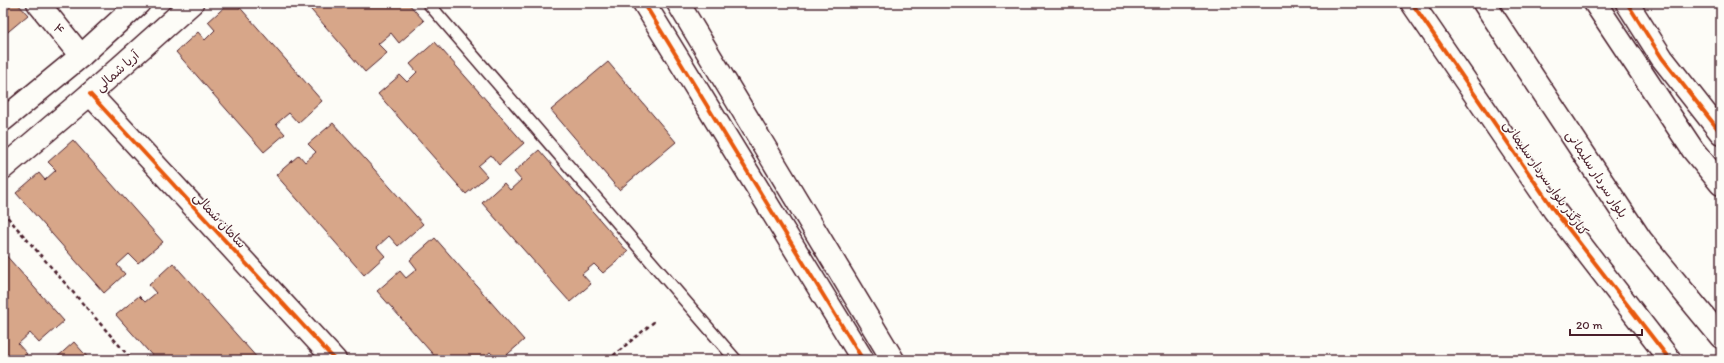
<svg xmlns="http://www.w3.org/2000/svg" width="1724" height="363" font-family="Itim,'Playpen Sans Arabic',sans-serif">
	<rect width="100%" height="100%" fill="#fdfcf7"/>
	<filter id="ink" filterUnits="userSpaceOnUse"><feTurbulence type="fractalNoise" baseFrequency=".025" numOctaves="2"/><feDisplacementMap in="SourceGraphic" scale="8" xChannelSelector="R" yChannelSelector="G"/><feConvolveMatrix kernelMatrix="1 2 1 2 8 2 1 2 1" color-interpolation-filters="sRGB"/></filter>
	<g filter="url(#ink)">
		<path fill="#d7a689" stroke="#4a1f2b" d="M3 3H17L28 15 3 36Z
			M229 3H236L322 101 298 123 289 113 276 124 285 134 264 152 176 52 198 32 205 40 215 30 208 22Z
			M305 3H408L424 21 399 43 391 33 378 44 387 53 365 72Z
			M435 42 524 143 499 165 491 155 478 166 487 176 466 194 378 94 400 75 407 82 417 72 410 64Z
			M608 62 676 142 619 190 551 110Z
			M333 123 423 224 398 246 389 236 377 247 385 256 364 275 276 175 299 155 305 162 316 152 308 144Z
			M73 140 163 242 138 263 129 254 117 265 125 274 104 293 16 193 39 173 45 180 56 170 48 162Z
			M539 150 628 252 603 273 594 264 582 274 591 284 570 302 482 203 504 183 510 190 521 180 514 172Z
			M435 238 524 340 501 360H498L490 352 481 360H438L377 291 400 271 406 278 417 269 410 260Z
			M3 252 64 321 39 343 30 333 18 344 27 354 19 360H3Z
			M173 263 259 360H156L116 315 139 296 145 302 156 293 149 285Z
			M74 342 90 360H54Z"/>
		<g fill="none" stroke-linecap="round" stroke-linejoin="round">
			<g stroke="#4a1f2b" stroke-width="14">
				<path id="lane" d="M428 3 736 360"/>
			</g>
			<g stroke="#4a1f2b" stroke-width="25">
				<path id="street" d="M38 3 81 56
					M644 3 863 360
					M678 3 893 360
					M90 94 335 360"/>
			</g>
			<g stroke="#4a1f2b" stroke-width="25">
				<path id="secondary" d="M1412 3 1554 210 1670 360
					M1484 3 1641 240 1721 337
					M1595 3 1693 150 1721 184
					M1627 3 1662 58 1721 133
					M3 120 81 56 139 3
					M3 168 90 94 192 3"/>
			</g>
			<path stroke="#4a1f2b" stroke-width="2.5" stroke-dasharray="4 3" stroke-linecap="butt" d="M3 212 132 360
				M608 360 655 321"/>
			<use href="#lane" stroke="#fdfcf7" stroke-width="11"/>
			<use href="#street" stroke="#fdfcf7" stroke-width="22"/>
			<use href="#secondary" stroke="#fdfcf7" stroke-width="22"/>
			<g stroke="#fdfcf7" stroke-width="6">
				<path id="cycleway" d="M644 3 863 360
					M1412 3 1554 210 1670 360
					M1627 3 1662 58 1721 133
					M90 94 335 360"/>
			</g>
			<use href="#cycleway" stroke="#e8590c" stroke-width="4"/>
		</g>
	</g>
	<g text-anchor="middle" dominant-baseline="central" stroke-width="3" stroke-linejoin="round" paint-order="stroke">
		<g font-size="13" fill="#4a1f2b" stroke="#fdfcf7">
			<text transform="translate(59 29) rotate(50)">۴</text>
			<text transform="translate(117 71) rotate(-42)">آریا شمالی</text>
			<text transform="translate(1597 174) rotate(57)">بلوار سردار سلیمانی</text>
			<text transform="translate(1546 178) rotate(55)">کنارگذر بلوار سردار سلیمانی</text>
			<text transform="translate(220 220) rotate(47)">سامان شمالی</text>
		</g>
	</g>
	<rect width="1724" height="363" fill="none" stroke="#fdfcf7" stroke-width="16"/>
	<rect x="8" y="8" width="1708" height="347" fill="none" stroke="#4a1f2b" stroke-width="1.5" filter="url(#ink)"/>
	<path d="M1570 329v6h72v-6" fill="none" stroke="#4a1f2b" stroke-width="2"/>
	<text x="1576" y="329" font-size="12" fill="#4a1f2b" stroke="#fdfcf7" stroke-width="3" paint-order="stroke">20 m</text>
</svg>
